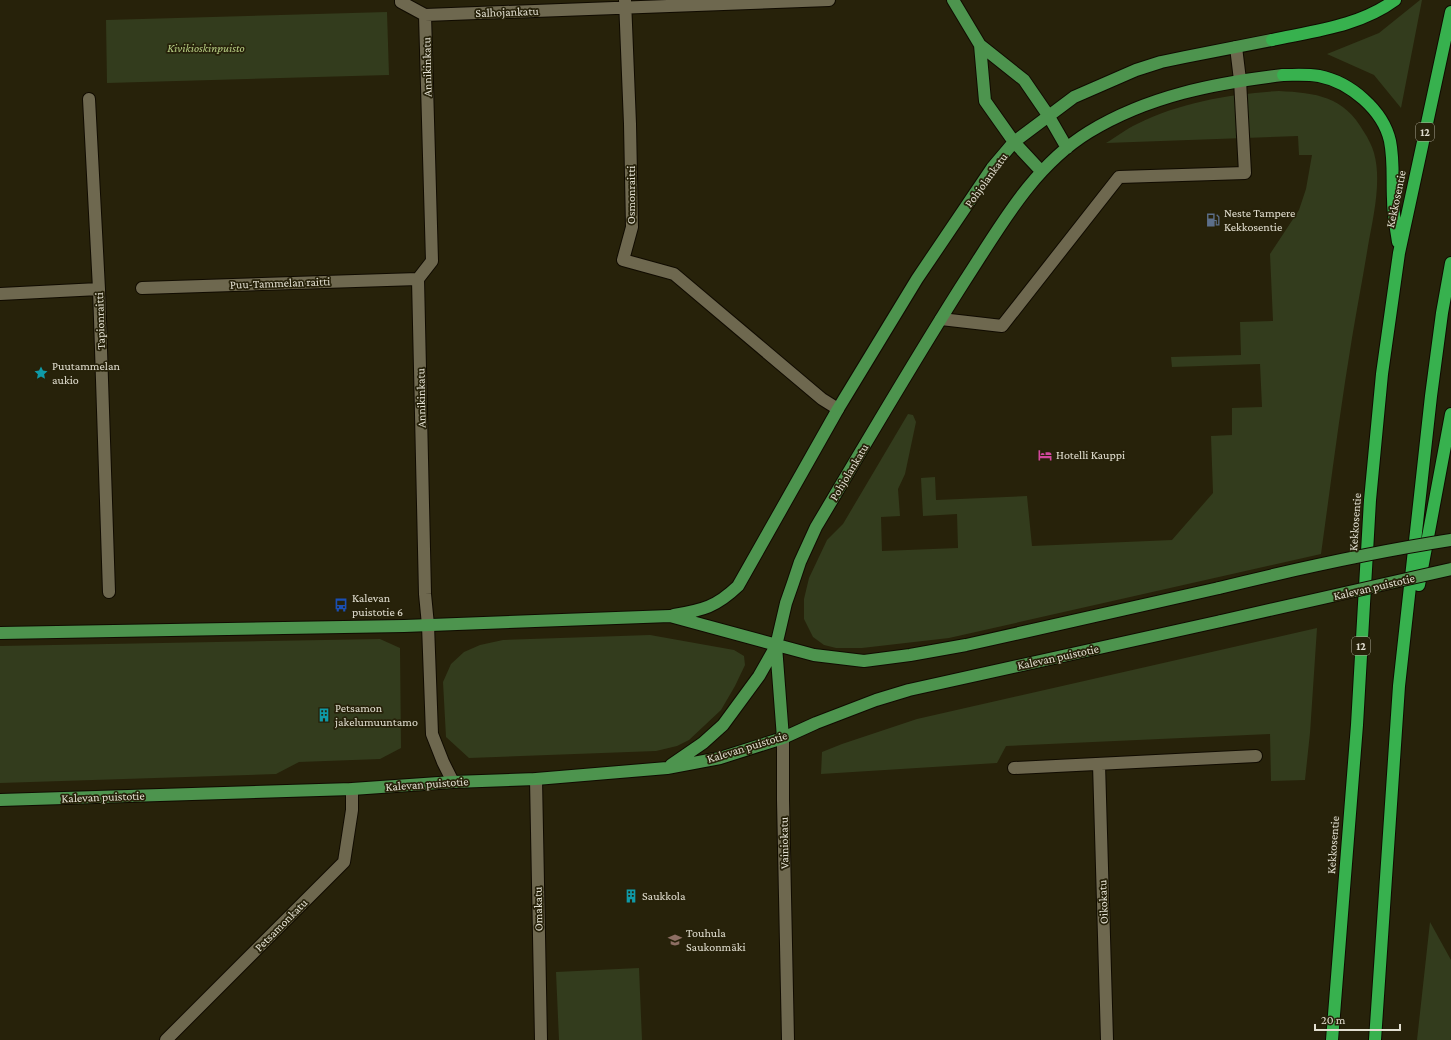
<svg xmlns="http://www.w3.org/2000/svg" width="1451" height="1040" font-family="'Crimson Pro',serif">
	<rect width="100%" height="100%" fill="#27220a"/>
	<path fill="#333c1d" d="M1420 0H1422L1401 108 1374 75 1327 54 1379 33Z
		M387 12 389 75 107 83 106 20Z
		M1279 91C1316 93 1344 96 1364 132 1368 138 1372 146 1374 153 1382 181 1373 218 1368 246 1363 277 1357 308 1352 338 1340 410 1331 482 1321 554L949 638 862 648H836L824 645 813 637 804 619V599L809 578 827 540 843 524 908 414 913 415 916 422 905 474 898 489 900 516 881 517 882 551 958 548 957 514 923 516 921 478 935 477 936 500 1027 496 1032 546 1172 540 1213 493 1211 436 1232 435V408L1262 407 1260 364 1172 367 1171 357 1241 355 1240 322 1273 321 1270 254 1299 210 1306 189 1312 155H1299L1298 136 1106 143C1116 137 1126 129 1137 124 1181 102 1231 94 1279 91Z
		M1317 628 1310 733 1305 780 1271 781 1270 734 1006 746 997 763 821 774 822 752 842 744 917 719Z
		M650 635 734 650 744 656 745 665 735 686 721 710 689 740 677 746 656 751 469 758 446 737 443 682 451 664 464 652 480 645 503 640Z
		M380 639 400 648 401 748 380 759 299 762 276 774 0 783V646Z
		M1430 922 1451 960V1040H1417Z
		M639 968 642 1040H559L556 972Z"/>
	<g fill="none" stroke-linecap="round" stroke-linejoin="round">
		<g stroke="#100b00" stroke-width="14">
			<path id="minor" d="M401 0V2L425 15 829 0
				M625 0 630 124 632 227 623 260 674 274 822 399 838 409
				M425 15 432 261 418 279 425 594 428 625 432 734 443 762 453 782
				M89 99 99 289 109 592
				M142 288 418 279
				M0 294 99 289
				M941 319 1002 326 1119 177 1245 173 1240 80 1236 47
				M783 738V800L788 1040
				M1099 764 1107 1040
				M1014 768 1256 756
				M536 779 541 1040
				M166 1040 344 862 352 810V789"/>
		</g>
		<g stroke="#100b00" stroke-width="14">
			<path id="major" d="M953 0 980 45 1024 80 1048 115 1067 148
				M980 45 985 101 1014 142 1041 171
				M674 615C703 610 716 607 738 586L838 409 917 279 992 168 1014 142 1074 97 1136 70 1161 62 1185 57 1272 40
				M0 633 404 626 670 616 814 655 864 661 910 655 966 645 1219 588
				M776 646 783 738
				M671 765 703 743 723 725 759 676 776 646 786 603 793 583 800 562 816 527C865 445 913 362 964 282 1000 227 1032 167 1089 132 1148 96 1215 83 1283 75
				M0 800 352 789 453 782 536 779 667 768 720 758 783 738 816 723 876 700 909 690 1221 621"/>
		</g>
		<g stroke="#100b00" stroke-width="14">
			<path id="highway" d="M1272 40C1314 31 1360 26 1395 0
				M1283 75C1295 75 1307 74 1319 76 1350 82 1383 110 1390 141 1394 161 1392 180 1393 199 1393 214 1396 228 1398 242
				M1419 585 1451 414
				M1332 1040 1357 725 1370 500 1382 374 1399 253 1451 12
				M1375 1040 1399 686 1431 396 1442 313 1451 263"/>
		</g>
		<use href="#minor" stroke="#6e684f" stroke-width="12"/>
		<use href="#major" stroke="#4d944e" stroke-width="12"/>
		<use href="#highway" stroke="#37b14e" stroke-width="12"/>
		<g stroke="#100b00" stroke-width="14" stroke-linecap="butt">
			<path id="major-bridge" d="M1219 588C1296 569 1373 552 1451 540
				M1221 621 1451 569"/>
		</g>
		<use href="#major-bridge" stroke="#4d944e" stroke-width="12"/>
	</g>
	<defs>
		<g id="fuel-bare" transform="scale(1.08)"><path d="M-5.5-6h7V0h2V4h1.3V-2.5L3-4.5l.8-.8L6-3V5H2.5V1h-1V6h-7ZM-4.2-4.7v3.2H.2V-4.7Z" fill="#5c6f8a" stroke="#27220a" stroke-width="2.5" paint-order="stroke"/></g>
		<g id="sight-bare" transform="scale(1.08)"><path d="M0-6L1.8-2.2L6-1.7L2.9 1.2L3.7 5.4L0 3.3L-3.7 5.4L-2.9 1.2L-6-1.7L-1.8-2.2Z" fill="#0f9aa8" stroke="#27220a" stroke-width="2.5" paint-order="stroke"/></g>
		<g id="hotel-bare" transform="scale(1.08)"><path d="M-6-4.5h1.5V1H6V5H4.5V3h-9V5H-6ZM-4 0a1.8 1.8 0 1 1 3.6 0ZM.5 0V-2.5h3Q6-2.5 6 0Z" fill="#d1479c" stroke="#27220a" stroke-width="2.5" paint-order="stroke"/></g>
		<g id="bus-bare" transform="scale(1.08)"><path d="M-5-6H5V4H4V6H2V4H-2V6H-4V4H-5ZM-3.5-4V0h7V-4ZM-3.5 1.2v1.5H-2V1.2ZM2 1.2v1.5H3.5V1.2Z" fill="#1a4fb4" stroke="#27220a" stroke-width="2.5" paint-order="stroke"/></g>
		<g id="building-bare" transform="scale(1.08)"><path d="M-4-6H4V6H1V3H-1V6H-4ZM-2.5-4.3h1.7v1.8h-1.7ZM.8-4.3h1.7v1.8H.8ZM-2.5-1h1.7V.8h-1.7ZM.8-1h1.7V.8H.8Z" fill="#0f9aa8" stroke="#27220a" stroke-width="2.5" paint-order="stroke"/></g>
		<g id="school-bare" transform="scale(1.08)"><path d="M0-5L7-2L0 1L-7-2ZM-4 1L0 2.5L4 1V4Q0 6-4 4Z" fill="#8d6e63" stroke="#27220a" stroke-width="2.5" paint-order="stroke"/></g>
	</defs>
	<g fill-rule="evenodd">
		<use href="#fuel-bare" x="1213" y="220"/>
		<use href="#sight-bare" x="41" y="373"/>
		<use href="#hotel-bare" x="1045" y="455"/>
		<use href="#bus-bare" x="341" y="605"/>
		<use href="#building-bare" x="324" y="715"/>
		<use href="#building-bare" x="631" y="896"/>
		<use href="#school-bare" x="675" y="940"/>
	</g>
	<g text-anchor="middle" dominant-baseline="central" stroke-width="3.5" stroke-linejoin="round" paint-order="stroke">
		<g fill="#27220a" stroke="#aaa695" stroke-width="1">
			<rect x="1416" y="123" width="18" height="18" rx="3"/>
			<rect x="1352" y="637" width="18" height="18" rx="3"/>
		</g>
		<g font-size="11" font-weight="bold" fill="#e2dfd1">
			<text x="1425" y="132">12</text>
			<text x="1361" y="646">12</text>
		</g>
		<g font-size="12" fill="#e2dfd1" stroke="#27220a">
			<text transform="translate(507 12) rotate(-2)">Salhojankatu</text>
			<text transform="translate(427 67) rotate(-91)">Annikinkatu</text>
			<text transform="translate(986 180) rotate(-54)">Pohjolankatu</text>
			<text transform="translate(631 195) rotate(-90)">Osmonraitti</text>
			<text transform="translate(1396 199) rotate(-78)">Kekkosentie</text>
			<text transform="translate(280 283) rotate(-2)">Puu-Tammelan raitti</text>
			<text transform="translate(100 321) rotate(-92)">Tapionraitti</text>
			<text transform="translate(421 398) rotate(-91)">Annikinkatu</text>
			<text transform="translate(849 472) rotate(-59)">Pohjolankatu</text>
			<text transform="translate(1355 522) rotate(-86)">Kekkosentie</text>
			<text transform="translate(1374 587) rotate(-13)">Kalevan puistotie</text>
			<text transform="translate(1058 657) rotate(-12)">Kalevan puistotie</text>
			<text transform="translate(747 747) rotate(-17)">Kalevan puistotie</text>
			<text transform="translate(427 784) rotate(-4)">Kalevan puistotie</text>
			<text transform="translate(103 797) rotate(-2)">Kalevan puistotie</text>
			<text transform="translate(784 843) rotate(-91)">Vainiokatu</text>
			<text transform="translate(1333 845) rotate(-86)">Kekkosentie</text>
			<text transform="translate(1103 902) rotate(-92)">Oikokatu</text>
			<text transform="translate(538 909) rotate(-91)">Omakatu</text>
			<text transform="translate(281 925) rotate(-45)">Petsamonkatu</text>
		</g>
		<g font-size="12" font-style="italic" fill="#b8cf85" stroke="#27220a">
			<text x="206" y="48">Kivikioskinpuisto</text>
		</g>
		<g font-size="12" fill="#e2dfd1" stroke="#27220a" text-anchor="start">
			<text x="1224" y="213">Neste Tampere<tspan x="1224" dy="14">Kekkosentie</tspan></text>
			<text x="52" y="366">Puutammelan<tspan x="52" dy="14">aukio</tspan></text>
			<text x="1056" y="455">Hotelli Kauppi</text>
			<text x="352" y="598">Kalevan<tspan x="352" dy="14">puistotie 6</tspan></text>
			<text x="335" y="708">Petsamon<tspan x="335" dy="14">jakelumuuntamo</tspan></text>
			<text x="642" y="896">Saukkola</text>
			<text x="686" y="933">Touhula<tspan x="686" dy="14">Saukonmäki</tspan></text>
		</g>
	</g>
	<path d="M1315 1024v6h85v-6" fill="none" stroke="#e2dfd1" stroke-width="2"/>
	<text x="1321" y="1024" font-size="12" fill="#e2dfd1" stroke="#27220a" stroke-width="3" paint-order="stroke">20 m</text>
</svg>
